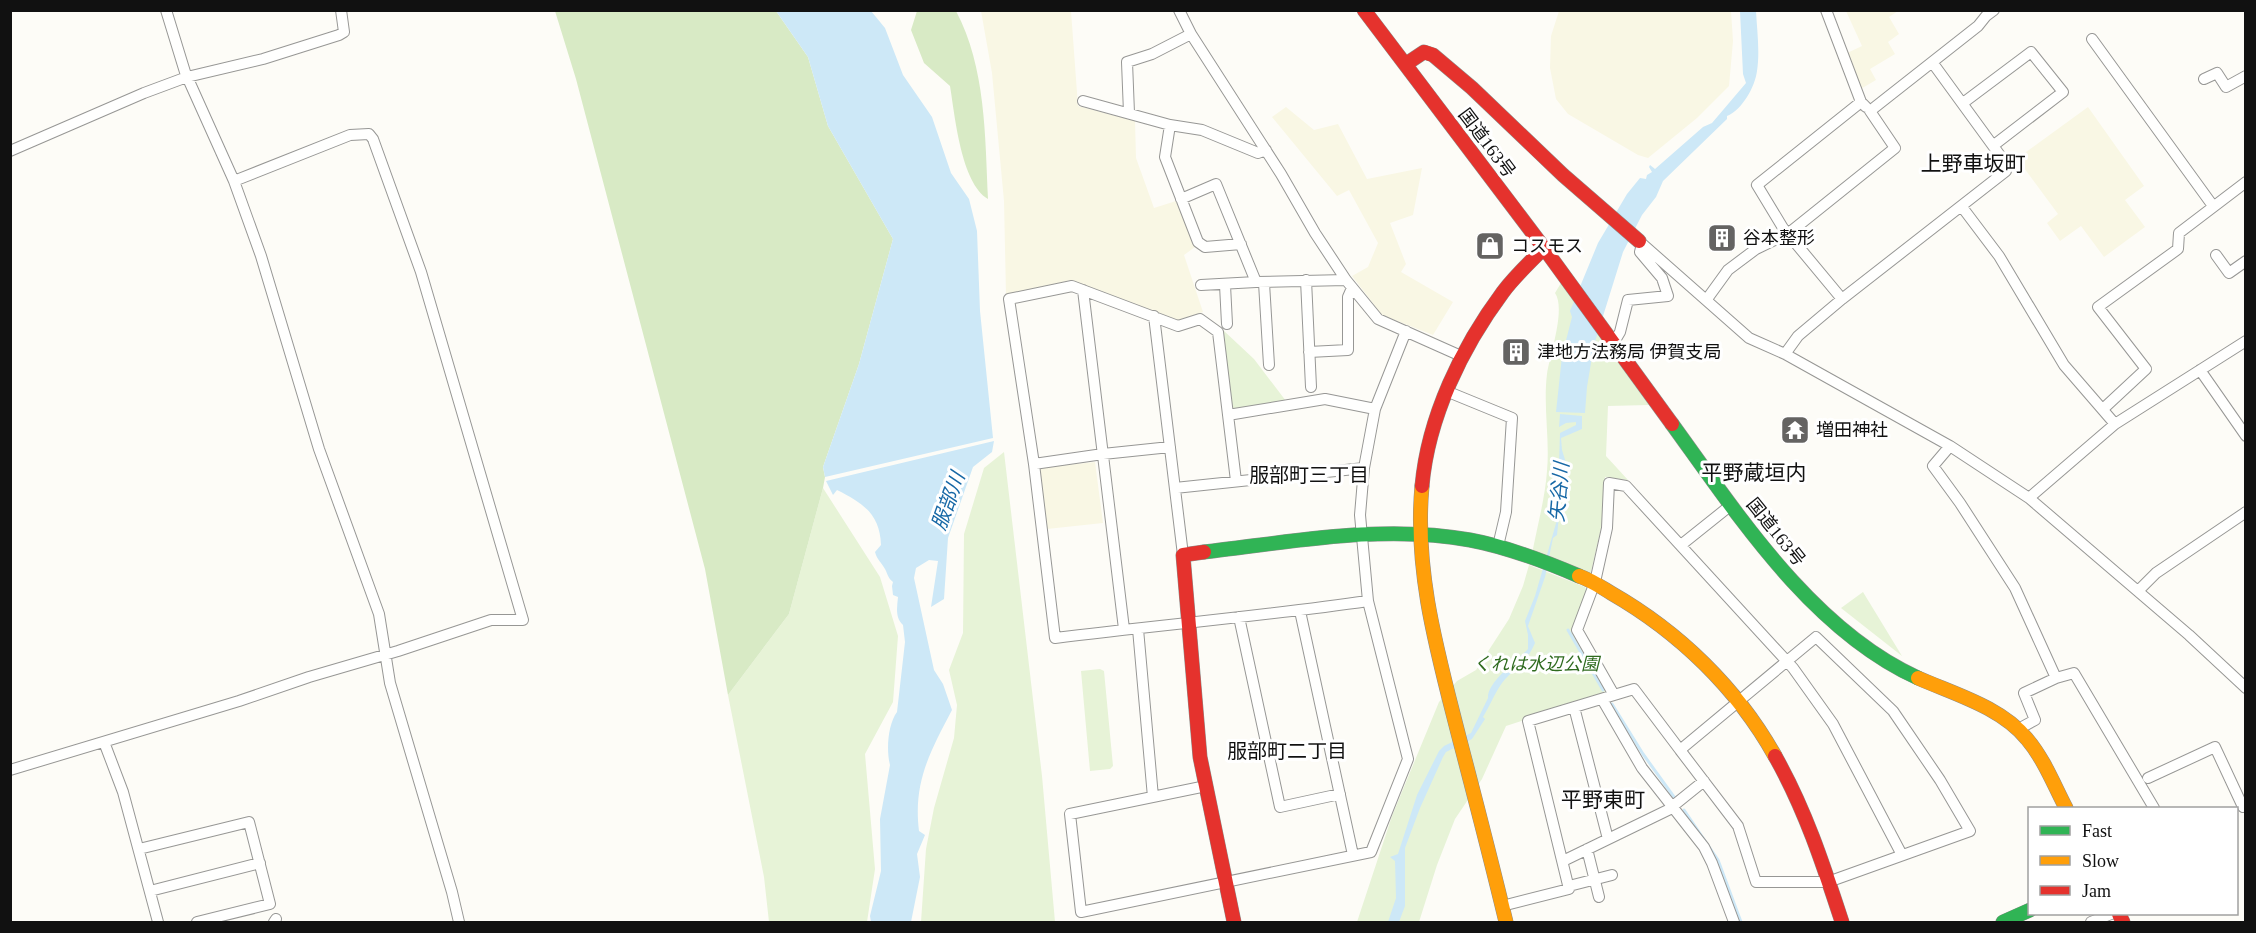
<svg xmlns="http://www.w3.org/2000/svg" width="2256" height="933" font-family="'Times New Roman','Noto Sans JP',serif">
	<rect width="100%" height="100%" fill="#fdfcf7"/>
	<path fill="#f9f7e4" d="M981 11H1071L1078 106 1135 121 1136 158 1154 208 1176 201 1195 247 1184 255 1203 312 1178 320 1071 280 1006 295 1004 201 992 73Z
		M1559 11H1731L1733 41 1729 86 1697 118 1648 158 1638 155 1568 114 1556 99 1550 68 1551 36Z
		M1846 11H1898L1889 17 1899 34 1888 42 1895 54 1870 69 1876 80 1859 90 1845 54 1862 46Z
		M1286 107 1314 130 1338 124 1367 179 1422 168 1413 215 1390 223 1406 264 1401 272 1453 302 1433 335 1382 315 1352 276 1368 267 1378 243 1349 190 1337 196 1272 117Z
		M2088 107 2144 186 2125 200 2145 227 2104 257 2081 226 2060 241 2047 223 2058 214 2019 161 2027 155 2026 152Z
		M1095 462 1103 523 1047 529 1038 468Z"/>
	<path fill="#e7f3d7" d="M1561 283 1649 405 1608 406 1606 456 1628 480 1605 477 1602 524 1590 576 1532 554C1537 527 1545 499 1547 471 1550 439 1543 407 1547 374 1550 354 1566 309 1555 293Z
		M1223 330 1254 359 1286 401 1236 410 1231 407Z
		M1004 452 1042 776 1055 922H921L926 849 934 808 954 738 957 705 949 670 963 633 964 534 984 468Z
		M823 488 880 577 898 636 893 702 865 754 875 869 867 922H769L764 877 728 695 789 614Z
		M1529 565 1585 587 1587 591 1571 631 1606 691 1604 694 1506 726 1482 779 1455 819 1437 865 1419 922H1357L1392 816 1439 702 1457 681 1476 670 1509 619 1523 586Z
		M1863 592 1902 656 1841 608Z
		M1100 669 1104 671 1113 766 1110 769 1090 771 1081 671Z"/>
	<path fill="#d8eac5" d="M555 11H776L808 57 828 126 893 239 859 364 823 467 825 477 823 488 789 614 728 695 705 569 576 79Z
		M917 11H956C986 68 985 136 988 199 961 183 955 116 950 86L924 63 911 30Z"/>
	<path fill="#cde8f7" d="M776 11H871L885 28 903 75 932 117 951 173 969 199 977 231 980 311 993 438 825 477 823 467 859 364 893 239 828 126 808 57Z
		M1740 11H1756C1757 30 1760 52 1757 71 1755 87 1742 110 1727 116V119L1663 181 1656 197 1642 215 1623 252 1594 345 1587 387 1585 413 1556 412 1562 356 1572 317 1570 311 1598 243 1627 194 1640 178 1646 179 1647 175 1652 172 1649 167 1650 165 1655 169 1703 127 1712 123 1746 83 1743 74Z
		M1560 414 1582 416V429L1561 438 1562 450 1567 466 1562 488 1557 535 1553 538 1545 577 1528 626 1535 643C1526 664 1515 667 1502 683 1494 694 1490 706 1483 717L1485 719 1472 739 1446 752 1443 757 1420 808 1405 848V906L1399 922H1388L1396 898 1395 861 1390 857 1398 854 1417 795 1439 751 1444 746 1471 733 1488 698C1487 682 1518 660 1528 649V635L1525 621 1535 596 1557 520 1554 517 1562 471 1559 464 1560 433 1576 425V422L1566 423 1559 427Z
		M994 441 992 452 973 467 948 538 944 599 931 607 938 561 929 560 916 568 914 578 934 670 943 684 952 710C930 752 913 782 919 831L925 835 917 854 920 877 911 922H871L870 916 881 871 880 819 890 765C886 750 888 724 897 712L905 642 903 625C895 618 897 607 898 597L893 595 892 586 893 582C888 578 888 575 885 569 882 563 877 560 875 552L881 545C880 514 863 503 837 490L833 495 826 481Z"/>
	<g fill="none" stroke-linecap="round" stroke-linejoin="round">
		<path stroke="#cde8f7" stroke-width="3" d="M1568 630 1603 690
			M1612 704 1643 754 1674 797
			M1684 810 1718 860 1741 922"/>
		<g stroke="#979795" stroke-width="12">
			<path id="street" d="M166 10 185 72 234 181 261 256 319 449 379 614 390 683 452 892 459 922
				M1179 10 1191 34 1281 174 1315 233 1346 280 1378 319 1461 356
				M1826 10 1861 102 1866 107
				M2092 39 2213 206
				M2204 79 2217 73 2226 87 2246 76
				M1083 101 1170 125 1202 130 1258 153 1266 150
				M1963 103 2031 52 2063 92 1994 145
				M1129 113 1127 62 1152 54 1191 34
				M1170 125 1165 157 1198 242 1205 247 1241 244
				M10 151 144 93 187 77 263 59 339 35 344 32 341 10
				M1181 199 1216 184 1256 282 1346 280
				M1962 207 1999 256 2064 365 2115 424
				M1639 241 1749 338 1785 354 1950 446 2029 498 2189 635 2246 688
				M2216 255 2229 273 2246 261
				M1306 280 1311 387
				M1264 283 1269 365
				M1201 285 1256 282
				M1225 285 1227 324
				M1083 290 1124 629
				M1707 299 1728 270 1756 249 1789 233 1895 148 1870 111 1978 26 1986 16 1994 10
				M1842 299 1783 228 1757 185 1861 102
				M1154 316 1183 555
				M1613 344 1620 332 1628 300 1668 296 1662 278 1640 252 1642 244
				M1309 352 1348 350V297L1352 288
				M1785 354 1798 336 1842 299 2006 171 2007 165 1932 62
				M2200 370 2246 436
				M1446 391 1512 418 1506 512 1498 546
				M2103 409 2146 369 2098 307 2178 249 2179 233 2246 182
				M1228 415 1325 399 1375 409
				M1950 446 1933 466 1960 503 2015 588 2056 678
				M1034 464 1103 454 1170 447
				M1236 481 1218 332 1200 319 1178 326 1072 286 1009 299 1034 464 1055 638C1159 625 1264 616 1368 601
				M1175 488 1364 468
				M2029 498 2115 424 2246 341
				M1681 545 1731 505
				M2138 591 2156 573 2246 512
				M1300 611 1353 855
				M1239 617 1280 807 1340 794
				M1138 629 1153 797
				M1816 637 1893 711 1940 780 1970 831 1828 882H1756L1738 826 1680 750Z
				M1614 695 1577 630 1595 582 1607 528 1609 483 1626 486 1793 668 1833 724 1902 855
				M1602 699 1642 768 1704 847 1712 863 1734 922
				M1574 707 1608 839
				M2020 731 2024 726 2035 720 2024 693 2056 678 2074 673 2154 808
				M104 742 123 792 158 922
				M10 770 239 701 309 677 398 651 491 620H523L421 272 373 139 369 134 350 135 234 181
				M2148 778 2215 747 2243 807
				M1206 786 1070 814 1081 912 1371 852 1408 759 1368 601 1360 515 1364 468 1375 409 1406 331
				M139 849 249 822 270 904 197 922
				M1587 849 1599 897
				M1563 861 1668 810 1704 781
				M1569 886 1612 875
				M150 891 260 863
				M1502 906 1569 889 1528 721 1634 689 1680 750
				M274 922 276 919
				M2091 922 2111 914"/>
		</g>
		<g stroke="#8e8d8b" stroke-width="15">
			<path id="fast" d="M1672 424C1738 515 1812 630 1918 678
				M1204 552C1291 542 1383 524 1470 540 1508 547 1544 561 1579 576
				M2003 922 2030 910"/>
		</g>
		<g stroke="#8e8d8b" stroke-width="15">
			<path id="slow" d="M1422 486C1414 572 1438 654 1459 737 1475 798 1491 860 1506 922
				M1579 576C1591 580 1601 587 1611 593 1679 632 1737 688 1775 756
				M1918 678C1954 694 2001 707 2027 739 2044 759 2054 785 2066 808"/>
		</g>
		<g stroke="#8e8d8b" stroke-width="15">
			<path id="jam" d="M1364 10 1544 248 1672 424
				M1406 64 1424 52 1433 55 1472 88 1563 175 1639 241
				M1422 486C1428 417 1462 347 1503 292 1515 276 1530 262 1544 248
				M1204 552 1183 555 1200 757 1234 922
				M1775 756C1805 809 1823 864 1842 922
				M2119 914 2123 922"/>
		</g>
		<use href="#street" stroke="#fffffe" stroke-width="10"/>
		<use href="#fast" stroke="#30b455" stroke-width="14"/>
		<use href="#slow" stroke="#ff9f0a" stroke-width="14"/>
		<use href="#jam" stroke="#e5322d" stroke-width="14"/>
	</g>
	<defs>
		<g id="building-square" transform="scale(1.5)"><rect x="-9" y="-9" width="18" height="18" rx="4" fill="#646362" stroke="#fff"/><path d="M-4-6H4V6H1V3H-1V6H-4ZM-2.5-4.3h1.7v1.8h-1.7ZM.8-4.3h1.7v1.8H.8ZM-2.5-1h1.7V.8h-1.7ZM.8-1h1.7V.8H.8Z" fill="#fff"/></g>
		<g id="shop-square" transform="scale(1.5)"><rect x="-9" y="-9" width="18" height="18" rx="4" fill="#646362" stroke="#fff"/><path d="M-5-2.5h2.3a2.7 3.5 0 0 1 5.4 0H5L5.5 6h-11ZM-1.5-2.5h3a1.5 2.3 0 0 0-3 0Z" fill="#fff"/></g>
		<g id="temple-square" transform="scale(1.5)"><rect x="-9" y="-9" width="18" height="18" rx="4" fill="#646362" stroke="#fff"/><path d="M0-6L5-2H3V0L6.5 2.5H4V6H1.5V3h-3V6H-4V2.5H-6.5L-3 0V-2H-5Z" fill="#fff"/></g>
	</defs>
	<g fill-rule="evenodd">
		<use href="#building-square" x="1722" y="238"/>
		<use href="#shop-square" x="1490" y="246"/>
		<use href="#building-square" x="1516" y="352"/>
		<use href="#temple-square" x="1795" y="430"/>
	</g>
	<g text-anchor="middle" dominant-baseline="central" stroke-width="6" stroke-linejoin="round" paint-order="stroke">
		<g font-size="18" fill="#111" stroke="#fff">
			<text transform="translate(1487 143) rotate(53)">国道163号</text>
			<text transform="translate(1776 532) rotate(51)">国道163号</text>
		</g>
		<g font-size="18" fill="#111" stroke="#fff" text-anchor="start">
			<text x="1743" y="238">谷本整形</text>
			<text x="1511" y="246">コスモス</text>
			<text x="1537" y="352">津地方法務局 伊賀支局</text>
			<text x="1816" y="430">増田神社</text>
		</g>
		<g font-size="18" font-style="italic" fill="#2f6b1f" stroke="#fff">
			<text x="1536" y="664">くれは水辺公園</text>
		</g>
		<g font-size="20" fill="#111" stroke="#fff">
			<text x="1309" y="475">服部町三丁目</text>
			<text x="1287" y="751">服部町二丁目</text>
		</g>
		<g font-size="20" font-style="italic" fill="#1768a6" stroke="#fff">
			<text transform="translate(1559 492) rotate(-85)">矢谷川</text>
			<text transform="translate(948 501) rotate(-70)">服部川</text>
		</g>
		<g font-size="21" fill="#111" stroke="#fff">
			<text x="1973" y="164">上野車坂町</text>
			<text x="1754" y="473">平野蔵垣内</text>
			<text x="1603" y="800">平野東町</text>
		</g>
	</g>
	<rect width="2256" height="933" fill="none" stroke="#111111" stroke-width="24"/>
	<rect x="2028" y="807" width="210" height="108" fill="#ffffff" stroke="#a0a0a0" stroke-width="1.5"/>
	<rect x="2040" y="826" width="30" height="9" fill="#30b455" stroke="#a0a0a0" stroke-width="1.5"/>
	<text x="2082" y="837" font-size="18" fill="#111111">Fast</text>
	<rect x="2040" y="856" width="30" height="9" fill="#ff9f0a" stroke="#a0a0a0" stroke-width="1.5"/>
	<text x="2082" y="867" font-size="18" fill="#111111">Slow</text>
	<rect x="2040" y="886" width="30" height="9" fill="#e5322d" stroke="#a0a0a0" stroke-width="1.5"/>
	<text x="2082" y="897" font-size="18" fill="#111111">Jam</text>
</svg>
